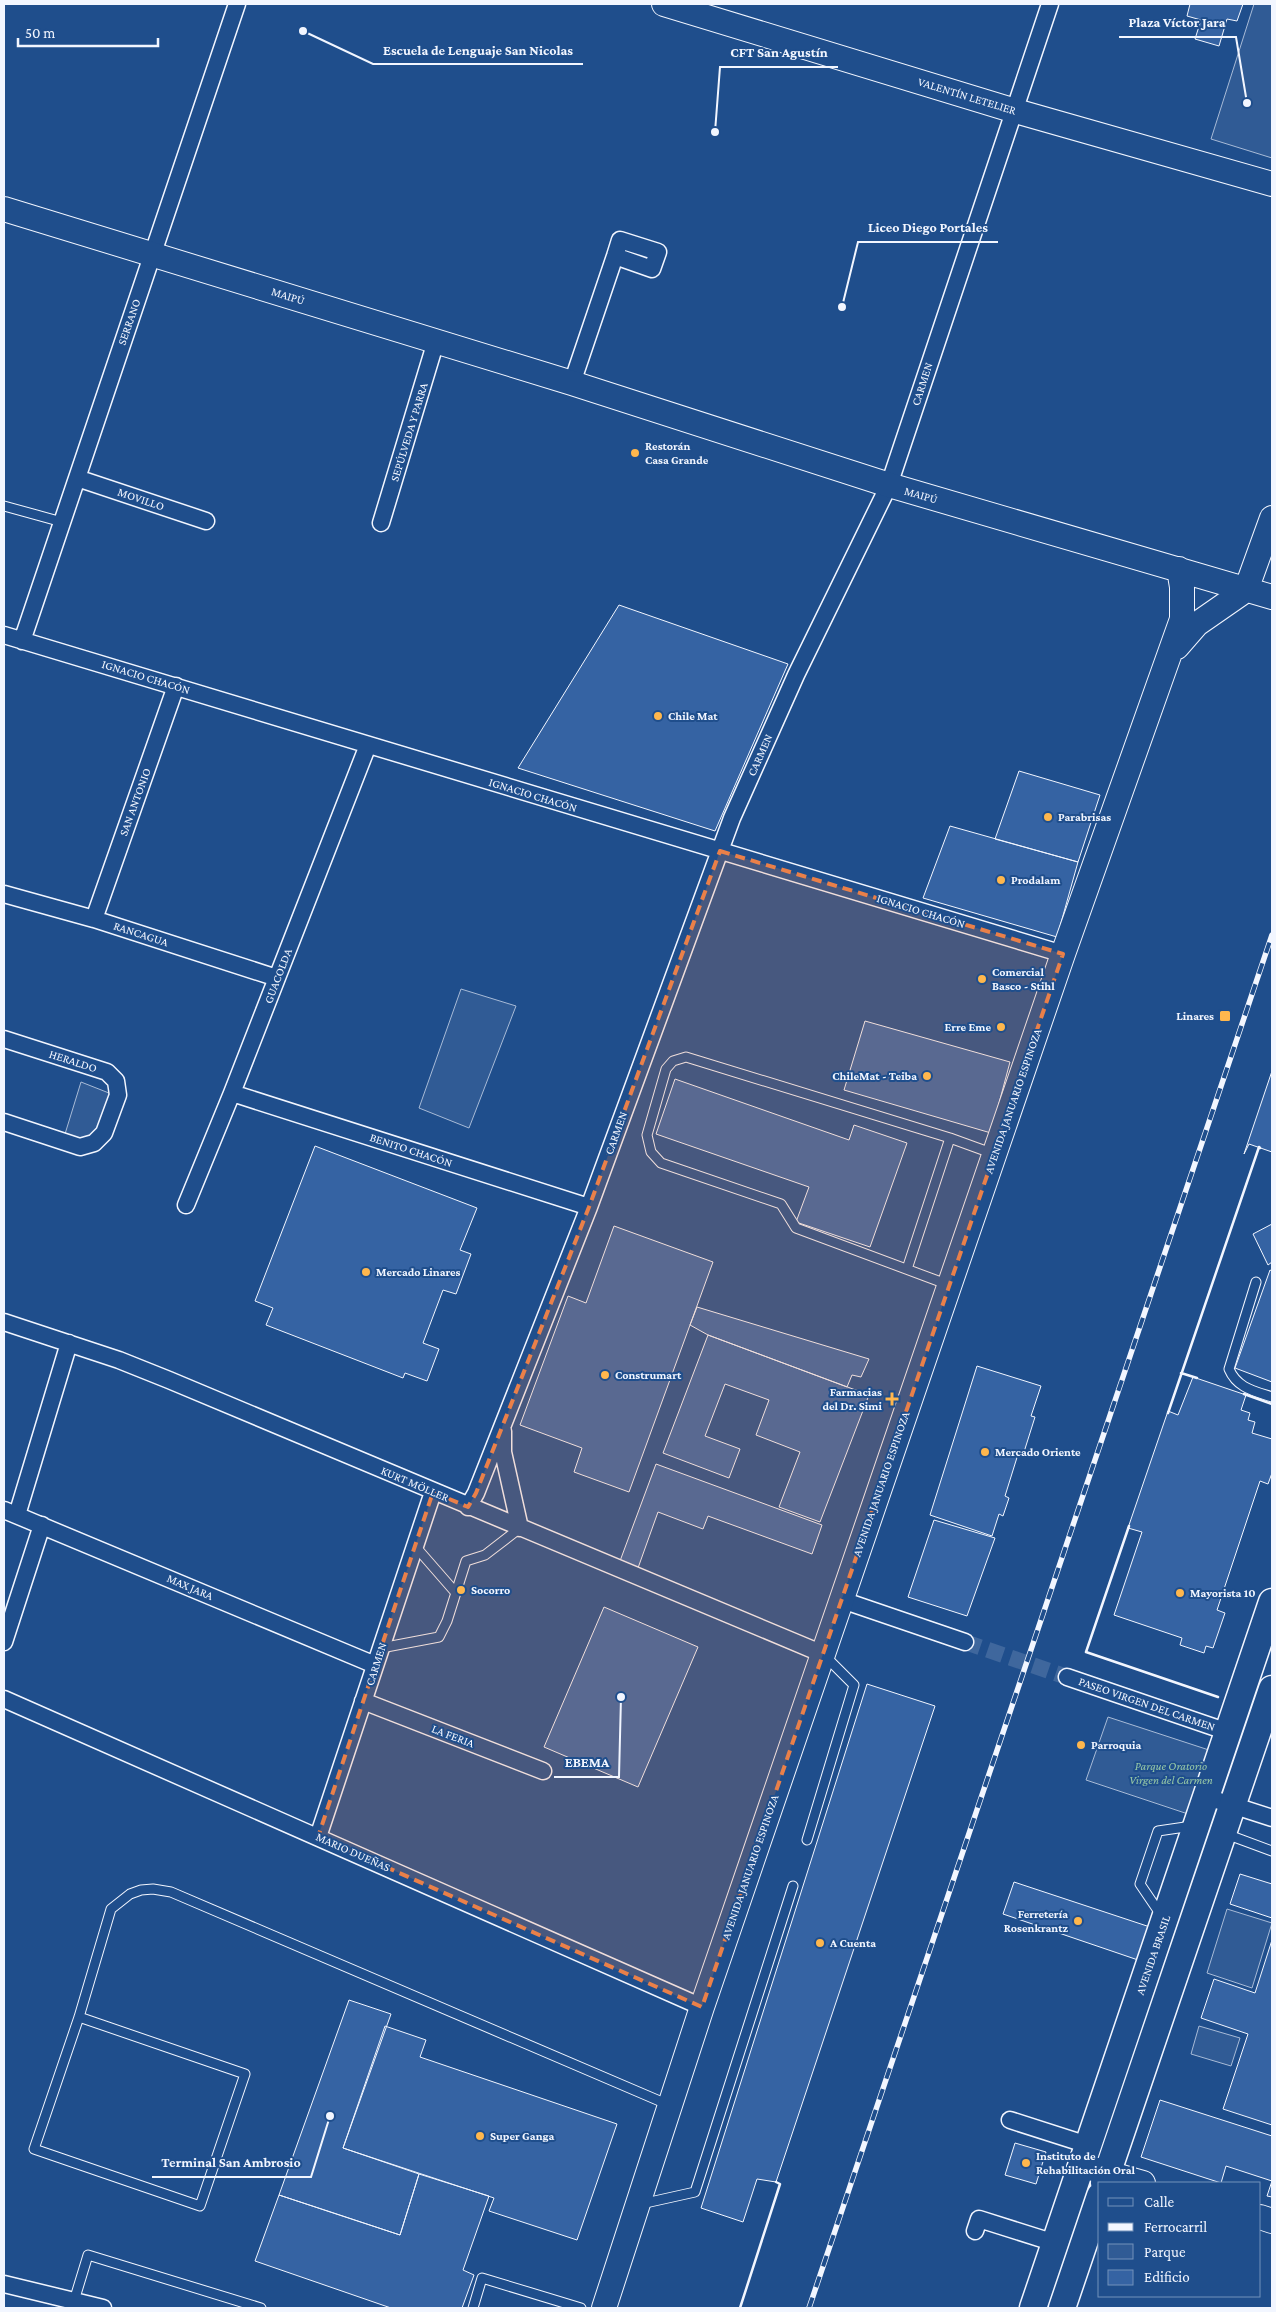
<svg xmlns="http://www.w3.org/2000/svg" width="1276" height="2312" font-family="'Crimson Pro',serif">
	<rect width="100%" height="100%" fill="#1f4e8c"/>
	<path fill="#305b95" stroke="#a8bbd7" d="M1254 4H1272V158L1211 139Z
		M461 989 516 1006 469 1128 419 1108Z
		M81 1082 114 1095 94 1143 65 1134Z
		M1108 1717 1215 1752 1194 1816 1086 1780Z
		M1227 1909 1272 1923 1252 1988 1207 1973Z
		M1199 2026 1240 2038 1231 2066 1191 2054Z"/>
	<path fill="#3563a3" stroke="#f2f6ff" d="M1190 4H1243L1237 21 1227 19 1219 46 1195 39 1201 20 1187 16Z
		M619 605 788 664 715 831 518 768Z
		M1019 771 1100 795 1078 862 995 839Z
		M950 826 1078 862 1057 937 923 898Z
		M865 1021 1010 1062 991 1133 844 1090Z
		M1272 1071V1152L1249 1144 1244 1154Z
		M675 1079 849 1140 854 1125 907 1143 870 1247 796 1222 809 1187 656 1134Z
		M315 1146 477 1208 460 1250 471 1254 456 1294 443 1290 423 1343 439 1349 427 1381 405 1373 403 1378 266 1325 273 1308 255 1301Z
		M1272 1224V1262L1268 1265 1253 1234Z
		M614 1226 713 1262 629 1492 574 1472 582 1448 520 1425 568 1296 586 1303Z
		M1270 1270 1272 1271V1382L1235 1368Z
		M697 1307 869 1359 861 1377 852 1375 847 1387 708 1335 690 1325Z
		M708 1335 869 1395 820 1522 779 1507 800 1452 756 1435 769 1400 725 1384 705 1436 740 1449 729 1478 663 1453Z
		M977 1366 1041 1386 1031 1416 1035 1417 1024 1452 1019 1451 1005 1496 1009 1498 1003 1516 999 1514 992 1536 930 1515Z
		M1193 1377 1246 1395 1241 1410 1250 1413 1248 1420 1255 1422 1252 1433 1272 1439V1473L1268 1484 1260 1481 1217 1610 1225 1613 1213 1648 1206 1646 1204 1653 1180 1645 1182 1638 1114 1615 1142 1532 1128 1528 1168 1411 1178 1415Z
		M656 1464 822 1525 812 1554 708 1516 703 1529 658 1512 638 1568 620 1561Z
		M934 1520 995 1538 967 1616 908 1597Z
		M604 1607 698 1647 638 1787 544 1747Z
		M867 1684 935 1706 776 2182 757 2179 743 2222 701 2208Z
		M1240 1874 1272 1884V1918L1230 1904Z
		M1014 1882 1153 1928 1141 1961 1003 1914Z
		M1272 1940V2125L1223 2109 1248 2034 1201 2018 1214 1979 1255 1993Z
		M349 2000 391 2014 343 2148 419 2174 400 2235 279 2195Z
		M385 2026 426 2040 420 2057 617 2124 577 2240 489 2211 494 2198 343 2148Z
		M1160 2100 1272 2136V2197L1267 2196 1272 2181 1226 2166 1221 2183 1141 2157Z
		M1015 2143 1046 2152 1036 2184 1005 2175Z
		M419 2174 489 2196 463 2270 474 2275 462 2308H391L255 2261 279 2195 400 2235Z"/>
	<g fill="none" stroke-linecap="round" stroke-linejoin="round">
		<path stroke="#3f679d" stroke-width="16" stroke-dasharray="16 8" stroke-linecap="butt" d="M965 1642 1067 1677"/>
		<g stroke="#f2f6ff" stroke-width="11">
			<path id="lane" d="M4 506 62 522
				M907 1269 950 1138
				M1256 1282 1229 1369C1237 1388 1254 1391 1272 1397
				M949 1285 796 1228 781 1204 661 1163 651 1152 647 1135 666 1069 673 1061 686 1057 950 1138 994 1154
				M415 1546 456 1593
				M381 1648 439 1637 447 1621 466 1561 485 1555 520 1528
				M1226 1834 1272 1851
				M807 1840 854 1685 825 1656
				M1161 1915 1140 1884 1158 1831 1192 1826
				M79 2017 245 2074 200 2206 34 2149 79 2017 111 1909 130 1894 141 1890 153 1889 171 1892 669 2105
				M641 2204 695 2192 793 1886
				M74 2301 88 2255 261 2308
				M473 2308 482 2278 581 2308"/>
		</g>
		<g stroke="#f2f6ff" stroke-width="19">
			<path id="street" d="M572 383 615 256 620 240 658 252 652 269 615 256
				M77 478 206 521
				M381 523 436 341
				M4 635 1063 954
				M22 641 237 4
				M4 894 94 919 277 978
				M94 919 176 686
				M4 1039 107 1072 116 1081 118 1095 104 1133 94 1143 80 1147 4 1122
				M232 1093 589 1207
				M186 1205 232 1093 368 745
				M4 1322 119 1360 169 1380 823 1654
				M503 1431V1452L520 1528
				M468 1507 476 1493 589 1207 732 818 796 675 889 485 1050 4
				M4 1510 375 1665
				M17 1515 69 1343
				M842 1600 965 1642
				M4 1642 42 1525
				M1067 1677 1228 1732
				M4 1699 702 2007
				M363 1701 543 1771
				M1207 1797 1272 1818
				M318 1837 433 1492
				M1010 2120 1088 2145
				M975 2231 979 2219 1055 2243
				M4 2284 103 2308"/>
		</g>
		<g stroke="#f2f6ff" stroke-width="26">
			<path id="secondary" d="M664 4 1012 110 1272 184
				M4 209 572 383 889 485 1272 597
				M1177 647 1197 624 1246 590 1272 518
				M1090 2168 1143 2183
				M1260 2217 1272 2221
				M604 2308 702 2007 1063 954 1182 619V587L1179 569"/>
		</g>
		<g stroke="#f2f6ff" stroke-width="29">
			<path id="primary" d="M1104 2183 1272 1689
				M1033 2308 1272 1602
				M1062 2308 1100 2196"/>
		</g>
		<use href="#lane" stroke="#1f4e8c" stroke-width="9"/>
		<use href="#street" stroke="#1f4e8c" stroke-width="16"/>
		<use href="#secondary" stroke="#1f4e8c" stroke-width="24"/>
		<use href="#primary" stroke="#1f4e8c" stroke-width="26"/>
		<g stroke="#f2f6ff" stroke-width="5.5">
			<path id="rail" d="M809 2308 1272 935"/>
		</g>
		<use href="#rail" stroke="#1f4e8c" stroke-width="4" stroke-dasharray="11" stroke-linecap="butt"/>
		<path stroke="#f2f6ff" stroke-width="2.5" d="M1181 1373 1197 1378
			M1244 1394 1272 1404
			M1168 1413 1259 1147 1260 1148
			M1129 1526 1086 1652 1218 1697
			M740 2308 780 2184 776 2182"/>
	</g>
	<path fill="#ea8049" fill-opacity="0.2" stroke="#ea8049" stroke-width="4" stroke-dasharray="10 6" stroke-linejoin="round" d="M720 851 1063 954 702 2007 318 1837 433 1492 468 1507 476 1493 589 1207Z"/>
	<g fill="#ffb74d" stroke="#1f4e8c" stroke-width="2">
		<circle cx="635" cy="453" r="5"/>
		<circle cx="658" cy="716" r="5"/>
		<circle cx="1048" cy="817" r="5"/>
		<circle cx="1001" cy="880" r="5"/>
		<circle cx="982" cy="979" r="5"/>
		<rect x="1219" y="1010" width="12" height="12" rx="2.5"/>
		<circle cx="1001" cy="1027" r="5"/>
		<circle cx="927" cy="1076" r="5"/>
		<circle cx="366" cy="1272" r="5"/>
		<circle cx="605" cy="1375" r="5"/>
		<path d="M889.5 1391.5h5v5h5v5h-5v5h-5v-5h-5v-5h5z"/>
		<circle cx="985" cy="1452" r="5"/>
		<circle cx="461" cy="1590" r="5"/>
		<circle cx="1180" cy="1593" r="5"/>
		<circle cx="1081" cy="1745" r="5"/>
		<circle cx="1078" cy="1921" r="5"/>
		<circle cx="820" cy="1943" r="5"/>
		<circle cx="480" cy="2136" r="5"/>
		<circle cx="1026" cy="2163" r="5"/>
	</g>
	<g text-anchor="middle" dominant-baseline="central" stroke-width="4" stroke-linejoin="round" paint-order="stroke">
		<g font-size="12" fill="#f2f6ff" stroke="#1f4e8c">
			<text transform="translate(967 96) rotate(17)">VALENTÍN LETELIER</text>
			<text transform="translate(288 296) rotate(17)">MAIPÚ</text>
			<text transform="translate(129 322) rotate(-71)">SERRANO</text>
			<text transform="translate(922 384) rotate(-72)">CARMEN</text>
			<text transform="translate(409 432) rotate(-73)">SEPÚLVEDA Y PARRA</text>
			<text transform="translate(921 495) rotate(16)">MAIPÚ</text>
			<text transform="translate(141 499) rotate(19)">MOVILLO</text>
			<text transform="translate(146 677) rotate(17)">IGNACIO CHACÓN</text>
			<text transform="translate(760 755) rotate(-66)">CARMEN</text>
			<text transform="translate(533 795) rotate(17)">IGNACIO CHACÓN</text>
			<text transform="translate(135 802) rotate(-70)">SAN ANTONIO</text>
			<text transform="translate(921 911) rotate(17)">IGNACIO CHACÓN</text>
			<text transform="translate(141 934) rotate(18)">RANCAGUA</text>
			<text transform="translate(278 976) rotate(-69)">GUACOLDA</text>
			<text transform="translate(73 1061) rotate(18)">HERALDO</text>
			<text transform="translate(1013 1101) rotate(-71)">AVENIDA JANUARIO ESPINOZA</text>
			<text transform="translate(616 1133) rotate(-70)">CARMEN</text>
			<text transform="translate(411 1150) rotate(18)">BENITO CHACÓN</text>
			<text transform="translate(415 1484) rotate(23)">KURT MÖLLER</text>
			<text transform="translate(881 1484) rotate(-71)">AVENIDA JANUARIO ESPINOZA</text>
			<text transform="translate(190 1587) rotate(23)">MAX JARA</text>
			<text transform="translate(376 1664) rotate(-72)">CARMEN</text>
			<text transform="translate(1147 1704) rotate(19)">PASEO VIRGEN DEL CARMEN</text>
			<text transform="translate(453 1736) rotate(21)">LA FERIA</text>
			<text transform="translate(353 1852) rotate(24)">MARIO DUEÑAS</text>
			<text transform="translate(750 1867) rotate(-71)">AVENIDA JANUARIO ESPINOZA</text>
			<text transform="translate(1153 1955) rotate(-71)">AVENIDA BRASIL</text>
		</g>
		<g font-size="12" font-weight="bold" fill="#f2f6ff" stroke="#1f4e8c" text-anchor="start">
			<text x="645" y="446">Restorán<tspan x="645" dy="14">Casa Grande</tspan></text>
			<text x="668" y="716">Chile Mat</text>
			<text x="1058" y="817">Parabrisas</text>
			<text x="1011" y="880">Prodalam</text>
			<text x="992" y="972">Comercial<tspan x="992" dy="14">Basco - Stihl</tspan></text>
			<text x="1214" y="1016" text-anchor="end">Linares</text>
			<text x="991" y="1027" text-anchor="end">Erre Eme</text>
			<text x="917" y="1076" text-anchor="end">ChileMat - Teiba</text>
			<text x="376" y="1272">Mercado Linares</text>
			<text x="615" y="1375">Construmart</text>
			<text x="882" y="1392" text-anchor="end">Farmacias<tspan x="882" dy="14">del Dr. Simi</tspan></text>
			<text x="995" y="1452">Mercado Oriente</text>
			<text x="471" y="1590">Socorro</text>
			<text x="1190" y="1593">Mayorista 10</text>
			<text x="1091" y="1745">Parroquia</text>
			<text x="1068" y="1914" text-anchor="end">Ferretería<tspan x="1068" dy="14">Rosenkrantz</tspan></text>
			<text x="830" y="1943">A Cuenta</text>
			<text x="490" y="2136">Super Ganga</text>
			<text x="1036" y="2156">Instituto de<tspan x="1036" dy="14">Rehabilitación Oral</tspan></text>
		</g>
		<g font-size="12" font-style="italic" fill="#97c8a6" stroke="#1f4e8c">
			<text x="1171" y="1766">Parque Oratorio<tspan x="1171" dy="14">Virgen del Carmen</tspan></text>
		</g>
	</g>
	<path fill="none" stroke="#f2f6ff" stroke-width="2" d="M1247 103L1236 37H1119M303 31L373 64H583M715 132L720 67H838M842 307L858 242H998M621 1697L619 1777H554M330 2116L311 2177H152"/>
	<g fill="#f2f6ff" stroke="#1f4e8c" stroke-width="2">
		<circle cx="1247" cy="103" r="5"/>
		<circle cx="303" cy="31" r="5"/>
		<circle cx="715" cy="132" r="5"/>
		<circle cx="842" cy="307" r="5"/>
		<circle cx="621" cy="1697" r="5"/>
		<circle cx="330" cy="2116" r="5"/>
	</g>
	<g font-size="14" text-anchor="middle" font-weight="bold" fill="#f2f6ff" stroke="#1f4e8c" stroke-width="4" stroke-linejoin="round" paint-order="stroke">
		<text x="1177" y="27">Plaza Víctor Jara</text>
		<text x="478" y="55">Escuela de Lenguaje San Nicolas</text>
		<text x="779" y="57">CFT San Agustín</text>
		<text x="928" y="232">Liceo Diego Portales</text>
		<text x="587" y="1767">EBEMA</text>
		<text x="231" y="2167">Terminal San Ambrosio</text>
	</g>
	<rect width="1276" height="2312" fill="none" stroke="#f2f6ff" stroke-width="10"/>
	<rect x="1098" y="2182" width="162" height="115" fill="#1f4e8c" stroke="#7391ba"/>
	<rect x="1108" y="2198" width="25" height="8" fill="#1f4e8c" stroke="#7391ba"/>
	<text x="1144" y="2207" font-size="15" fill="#f2f6ff">Calle</text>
	<rect x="1108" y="2223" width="25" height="8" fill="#f2f6ff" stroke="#7391ba"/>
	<text x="1144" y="2232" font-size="15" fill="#f2f6ff">Ferrocarril</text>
	<rect x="1108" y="2244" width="25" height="15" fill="#305b95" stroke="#7391ba"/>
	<text x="1144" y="2257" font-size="15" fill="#f2f6ff">Parque</text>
	<rect x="1108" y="2270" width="25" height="15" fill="#3563a3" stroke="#7391ba"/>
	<text x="1144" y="2282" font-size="15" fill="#f2f6ff">Edificio</text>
	<path d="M18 38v8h140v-8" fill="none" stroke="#f2f6ff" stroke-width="2.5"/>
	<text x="25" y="38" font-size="15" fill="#f2f6ff" stroke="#1f4e8c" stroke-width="4" paint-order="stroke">50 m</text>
</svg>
